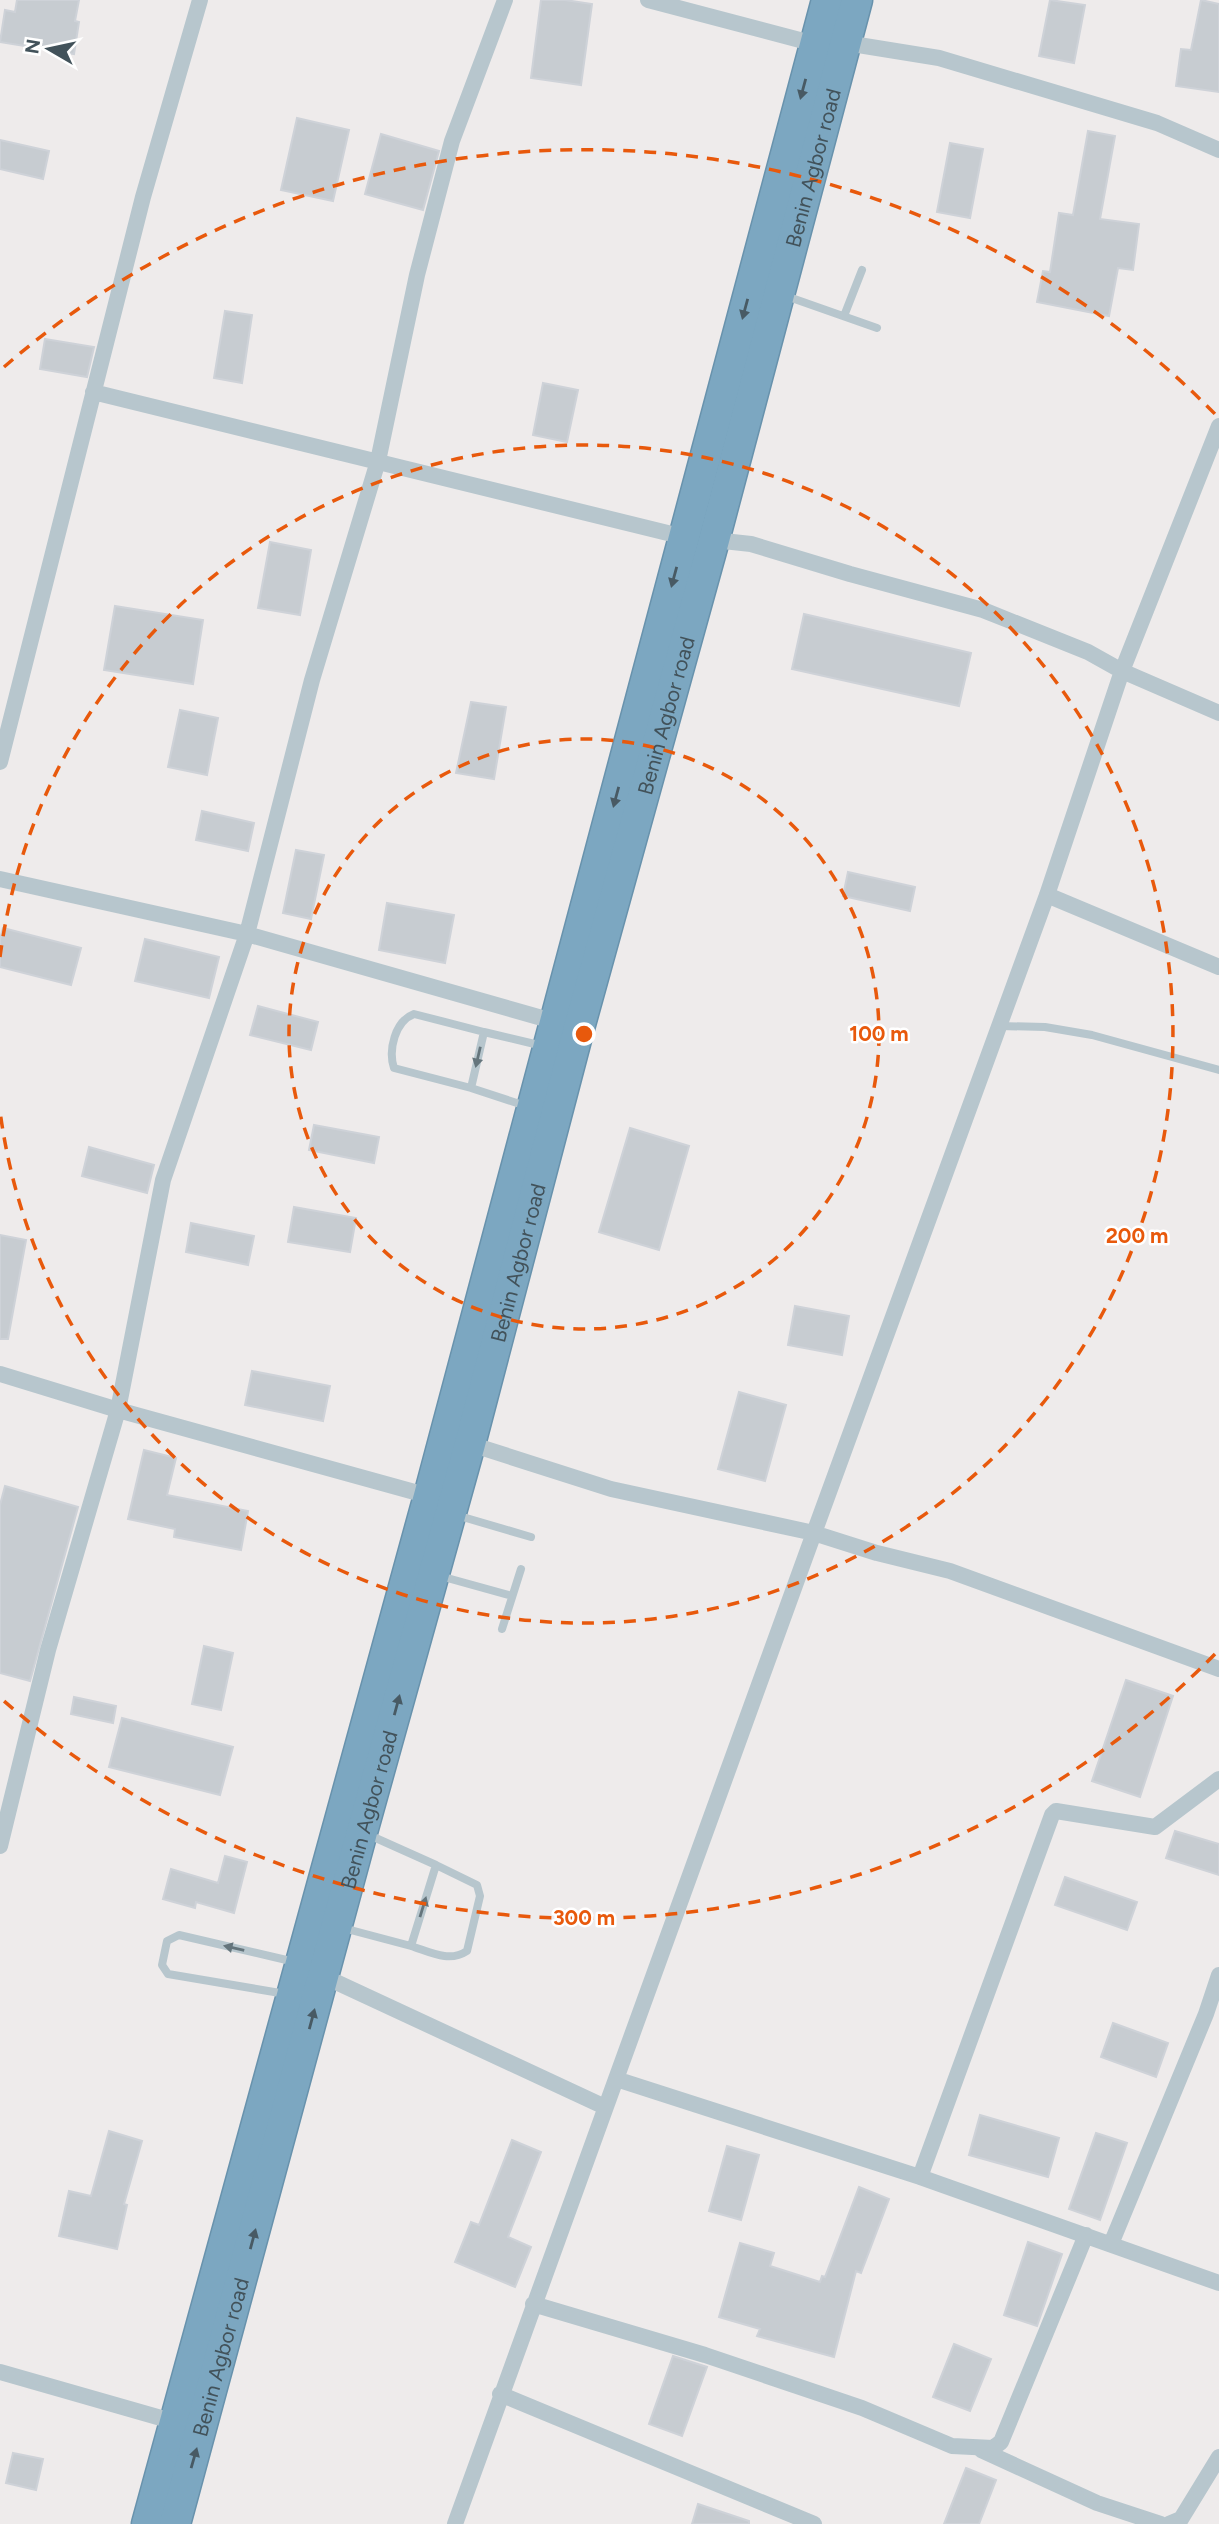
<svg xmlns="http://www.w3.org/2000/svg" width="1219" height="2524" font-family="Figtree,sans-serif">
	<rect width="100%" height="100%" fill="#eeebeb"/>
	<path fill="#c7ccd1" stroke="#ced2d8" stroke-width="2" d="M17 0H79L75 21 79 22 74 54 0 42 5 10 15 12Z
		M541 0H565L592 4 581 85 531 78Z
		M1050 0 1085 5 1074 63 1039 56Z
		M1201 0 1219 4V92L1176 86 1181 49 1191 50Z
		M297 118 349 130 333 201 281 190Z
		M1088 131 1115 136 1100 219 1139 224 1133 270 1118 268 1109 316 1037 302 1043 271 1050 272 1059 213 1073 215Z
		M381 134 439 151 423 210 365 194Z
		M0 140 49 151 43 179 0 169Z
		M950 143 983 149 970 218 937 212Z
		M225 311 252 315 242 383 214 378Z
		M45 339 94 347 87 377 40 369Z
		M543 383 578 390 567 442 533 435Z
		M270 542 311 550 300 615 258 608Z
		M115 606 203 620 193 684 104 670Z
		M804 614 971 653 959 706 792 669Z
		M471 702 506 707 494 779 456 773Z
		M180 710 218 718 207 775 168 767Z
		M202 811 254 823 248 851 196 840Z
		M296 850 324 855 311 919 283 913Z
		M848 872 915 887 910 911 843 896Z
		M387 903 454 915 445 963 379 950Z
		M3 928 81 948 71 985 0 967V939Z
		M145 939 219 957 209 998 135 981Z
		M258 1006 318 1022 311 1050 250 1035Z
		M314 1125 379 1137 374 1163 309 1150Z
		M630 1128 689 1146 659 1250 599 1232Z
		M89 1147 154 1165 147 1193 82 1176Z
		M294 1207 356 1218 350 1252 288 1242Z
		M191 1223 254 1236 248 1265 186 1252Z
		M0 1235 26 1240 8 1339H0Z
		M795 1306 849 1316 842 1355 788 1345Z
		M252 1371 330 1386 323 1421 245 1405Z
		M739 1392 786 1405 765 1481 718 1469Z
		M144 1450 176 1458 167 1495 248 1511 241 1550 174 1537 175 1529 128 1519Z
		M5 1486 78 1507 30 1681 0 1673V1505Z
		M204 1646 233 1653 221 1710 192 1704Z
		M1126 1680 1173 1696 1140 1797 1092 1781Z
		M74 1697 116 1706 113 1723 71 1714Z
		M122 1718 233 1747 220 1795 109 1767Z
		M1175 1831 1219 1844V1875L1166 1858Z
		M225 1856 247 1862 234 1913 196 1902 195 1908 163 1899 171 1869 218 1883Z
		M1065 1877 1137 1902 1127 1930 1055 1905Z
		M1113 2023 1168 2043 1156 2077 1101 2057Z
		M980 2115 1059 2138 1048 2177 969 2155Z
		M109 2131 142 2141 124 2204 127 2205 117 2249 59 2236 69 2191 91 2196Z
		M1096 2133 1127 2143 1100 2220 1069 2209Z
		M512 2140 541 2152 508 2237 531 2247 515 2287 455 2262 471 2222 479 2225Z
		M727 2146 759 2155 741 2220 709 2211Z
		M859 2187 889 2199 861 2273 856 2271 834 2357 757 2336 760 2329 719 2317 740 2243 774 2253 770 2266 820 2282 822 2276 825 2277Z
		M1028 2242 1062 2254 1037 2326 1004 2315Z
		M954 2344 991 2359 970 2411 933 2397Z
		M673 2356 707 2367 682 2436 649 2424Z
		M13 2453 43 2459 36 2490 6 2483Z
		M966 2468 996 2480 979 2524H944Z
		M698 2504 749 2521V2524H692Z"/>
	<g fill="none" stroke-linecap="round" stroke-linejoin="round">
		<g stroke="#6892ac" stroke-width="33">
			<g id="highway">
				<path d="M147 2524 429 1496 827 0"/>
				<path id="s1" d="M175 2524 362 1832 470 1444 579 1028 714 540 857 0"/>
			</g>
		</g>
		<path stroke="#b7c6cd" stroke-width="8" d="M786 296 877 328
			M844 316 862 270
			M999 1026 1045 1027 1092 1035 1219 1070
			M471 1088 394 1068C388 1050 395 1021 414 1014L484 1032
			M526 1106 471 1088 484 1032 543 1046
			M456 1515 531 1537
			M440 1576 512 1596
			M502 1629 521 1569
			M343 1928 411 1946 436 1865 369 1835
			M411 1946C430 1952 449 1963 467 1951L480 1896 477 1885 436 1865
			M286 1994 168 1974 162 1965 167 1941 179 1935 295 1962"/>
		<path stroke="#b7c6cd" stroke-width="16" d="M648 0 815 44
			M846 43 939 58 1157 123 1219 150
			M93 392 684 537
			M1219 426 1122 671 1047 895 814 1533 877 1553 950 1571 1219 1669
			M714 540 751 544 850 574 983 610 1088 652 1122 671 1219 713
			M0 762 143 197 200 0
			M0 879 247 934 556 1022
			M1047 895 1219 967
			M0 1374 118 1410 429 1496
			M464 1442 611 1489 814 1533 616 2079
			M0 1846 48 1650 118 1410 163 1180 247 934 312 680 378 461 417 275 452 141 505 0
			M323 1976 605 2107
			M920 2177 1052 1815 1056 1811 1155 1827 1219 1779
			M1111 2244 1206 2014 1219 1975
			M533 2304 705 2355 862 2408 952 2446 993 2448 1001 2442 1086 2235
			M0 2372 175 2422
			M500 2394 814 2524
			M981 2450 1097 2503 1161 2524
			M455 2524 616 2079 920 2177 1219 2283
			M1169 2524 1181 2519 1219 2457"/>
		<use href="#highway" stroke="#7ca7c1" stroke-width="30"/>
	</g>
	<defs><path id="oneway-solid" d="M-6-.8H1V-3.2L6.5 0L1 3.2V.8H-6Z" transform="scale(1.75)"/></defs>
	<g fill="#485a64">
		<use href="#oneway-solid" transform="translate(803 89) rotate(105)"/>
		<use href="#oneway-solid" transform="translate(745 309) rotate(105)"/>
		<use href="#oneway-solid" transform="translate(674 577) rotate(105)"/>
		<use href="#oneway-solid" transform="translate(616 797) rotate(105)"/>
		<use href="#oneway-solid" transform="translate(397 1705) rotate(-75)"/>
		<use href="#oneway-solid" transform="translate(312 2019) rotate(-75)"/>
		<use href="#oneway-solid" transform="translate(253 2239) rotate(-75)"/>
		<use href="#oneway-solid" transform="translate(194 2458) rotate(-74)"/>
	</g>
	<g fill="#65757c">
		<use href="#oneway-solid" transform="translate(478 1057) rotate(103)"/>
		<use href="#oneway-solid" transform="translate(423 1907) rotate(-73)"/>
		<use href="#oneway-solid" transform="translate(234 1948) rotate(-167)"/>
	</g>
	<g fill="none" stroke="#e8590c" stroke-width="3.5" stroke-dasharray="12 9">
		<circle cx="584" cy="1034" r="295"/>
		<path d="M0 957A589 589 0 1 1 0 1111"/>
		<path d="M1215 1654A884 884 0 0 1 4 1701M4 367A884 884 0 0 1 1215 414"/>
	</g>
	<g text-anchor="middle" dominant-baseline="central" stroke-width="5" stroke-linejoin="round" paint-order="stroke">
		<g font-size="21" fill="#42525a" stroke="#fff">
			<text stroke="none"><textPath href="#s1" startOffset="2441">Benin Agbor road</textPath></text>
			<text stroke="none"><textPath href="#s1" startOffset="1874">Benin Agbor road</textPath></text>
			<text stroke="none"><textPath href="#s1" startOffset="1307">Benin Agbor road</textPath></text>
			<text stroke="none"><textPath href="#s1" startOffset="740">Benin Agbor road</textPath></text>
			<text stroke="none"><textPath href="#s1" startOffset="173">Benin Agbor road</textPath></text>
		</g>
	</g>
	<circle cx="584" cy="1034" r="10" fill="#e8590c" stroke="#fff" stroke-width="3.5"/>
	<g font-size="21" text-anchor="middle" font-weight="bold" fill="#e8590c" stroke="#fff" stroke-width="5" stroke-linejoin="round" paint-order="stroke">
		<text x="879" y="1041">100 m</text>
		<text x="1137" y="1243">200 m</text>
		<text x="584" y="1925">300 m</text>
	</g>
	<g transform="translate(49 49) rotate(279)" stroke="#ffffff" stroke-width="5" paint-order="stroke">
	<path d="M0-5L12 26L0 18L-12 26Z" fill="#42525a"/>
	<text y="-10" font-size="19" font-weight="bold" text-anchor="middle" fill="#42525a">N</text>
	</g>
</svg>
